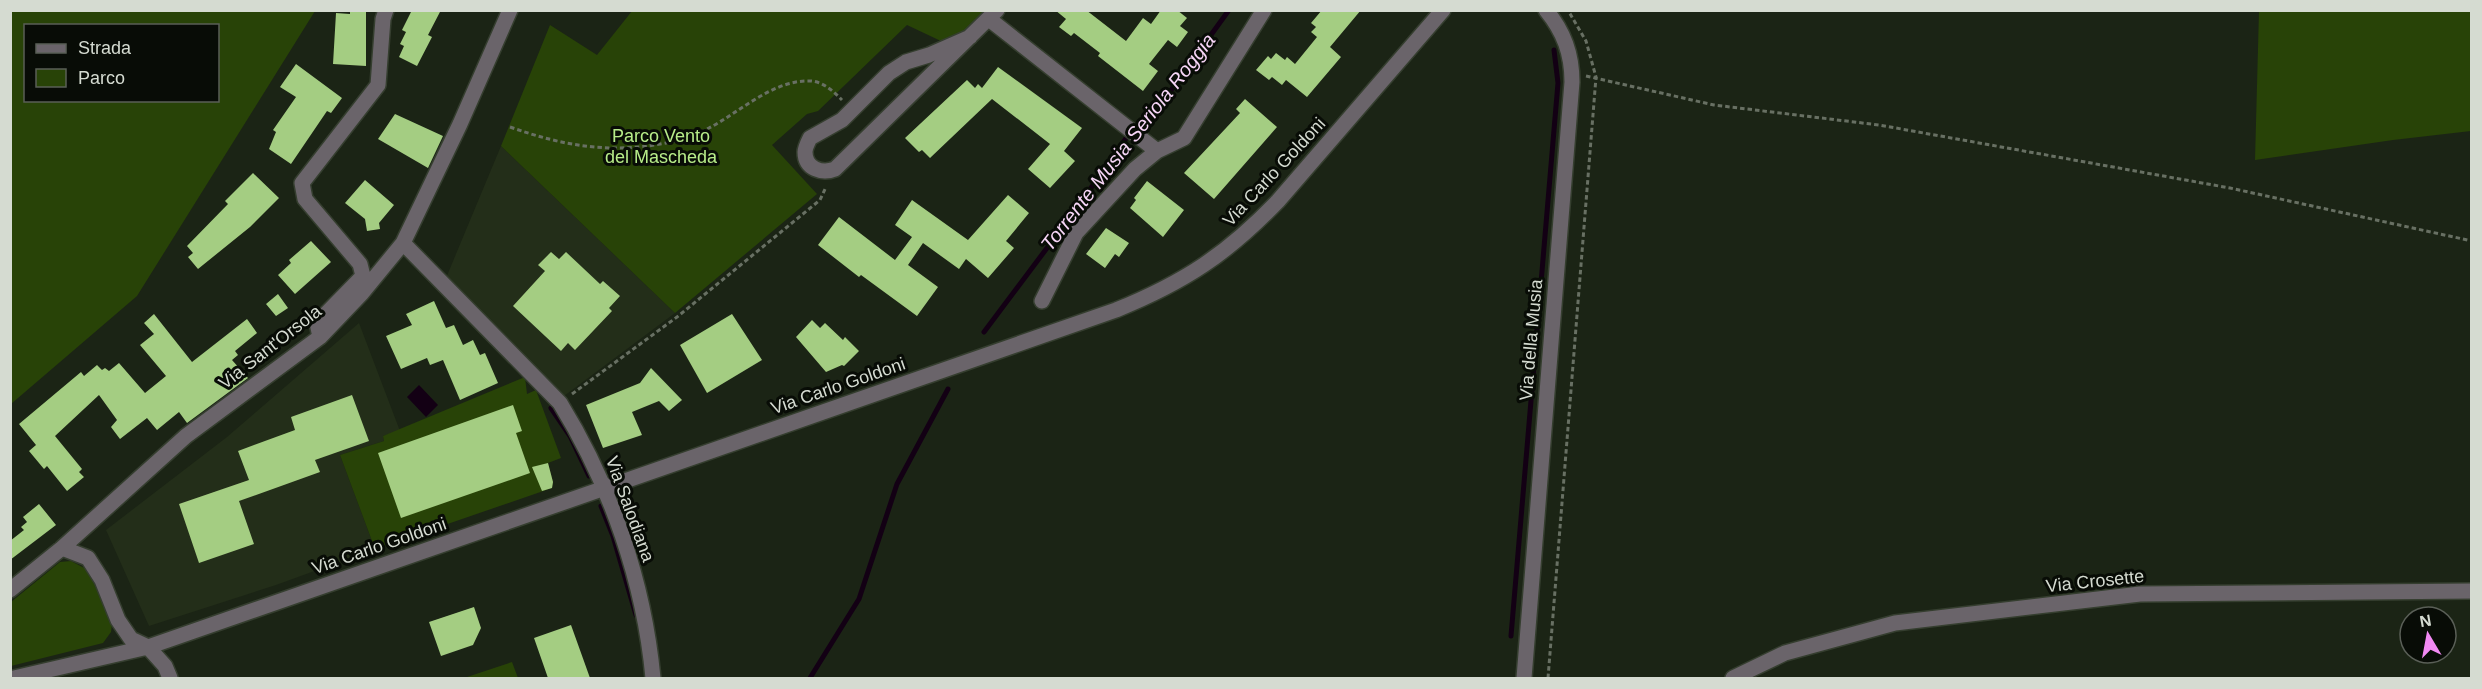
<svg xmlns="http://www.w3.org/2000/svg" width="2482" height="689" font-family="Helvetica,sans-serif">
	<rect width="100%" height="100%" fill="#1b2415"/>
	<path fill="#232e19" d="M501 146 675 313 564 396 446 278Z
		M359 323 400 431 383 436 384 441 340 455 375 549 276 585 149 626 106 530 227 437Z"/>
	<path fill="#284307" fill-rule="evenodd" d="M11 10 315 11 137 296 11 404ZM26 26H218V100H26Z
		M632 11H986L959 37 943 42 907 25 818 111 807 114 772 145 817 194 675 313 501 146 550 25 597 55Z
		M2259 11H2471V131L2393 140 2255 160Z
		M525 377 527 394 536 390 561 458 548 463 553 482 552 488 375 549 340 455 384 441 383 436Z
		M71 561 88 570 112 624 111 632 103 643 11 666V602L60 562Z
		M512 662 518 678H464Z"/>
	<path fill="#130014" d="M419 385 438 405 426 417 407 397Z"/>
	<g fill="none" stroke-linecap="round" stroke-linejoin="round">
		<path stroke="#130014" stroke-width="5" d="M984 332 1074 212 1127 137 1156 111 1229 10
			M551 408 570 436 589 476
			M601 506 613 536 636 615
			M1511 636 1558 83 1554 50
			M810 678 859 599 897 484 948 389"/>
	</g>
	<path fill="#a4cd82" d="M350 10H366V66L333 64 336 13 350 14Z
		M412 10H441L428 35 432 37 417 66 399 57 404 46 400 44 406 32 402 30Z
		M1055 10H1086L1126 41 1143 18 1151 24 1161 10H1177L1187 18 1180 26 1188 32 1177 47 1168 40 1149 64 1158 71 1143 91 1098 56 1100 53 1074 33 1071 36 1059 27 1066 19Z
		M1322 10H1361L1330 47 1341 57 1307 97 1286 80 1282 85 1272 77 1269 80 1256 70 1268 56 1271 59 1276 53 1285 60 1287 57 1295 64 1317 37 1311 32 1316 27 1311 23Z
		M296 64 342 98 331 113 327 111 291 164 269 149 276 132 273 130 296 97 280 87Z
		M998 67 1082 128 1064 151 1075 161 1050 188 1028 169 1050 144 992 99 930 158 922 150 919 152 905 138 967 80 975 88 978 84 982 88Z
		M1245 99 1277 127 1214 199 1184 173 1240 113 1236 109Z
		M395 114 443 136 428 168 378 139Z
		M253 173 279 198 250 227 198 269 188 257 193 253 187 246 228 204 225 201Z
		M365 180 394 205 379 223 380 229 367 231 365 219 345 203Z
		M1147 181 1184 210 1163 237 1130 208 1136 200 1134 198Z
		M1008 195 1029 213 1006 241 1014 248 988 278 966 259 959 269 923 243 908 265 938 287 917 316 861 275 859 277 818 245 839 217 895 260 912 237 895 225 912 200 968 240Z
		M1106 228 1129 243 1119 257 1115 254 1105 268 1086 254Z
		M311 241 331 262 295 294 278 275 291 263 289 260Z
		M551 252 559 259 566 252 600 284 603 281 620 296 609 308 612 311 575 350 568 343 561 351 513 306 545 271 538 265Z
		M278 294 288 308 276 316 266 304Z
		M434 301 446 328 454 325 463 345 473 340 480 355 485 353 498 383 460 400 443 360 430 365 427 358 401 369 386 336 412 325 406 314Z
		M154 314 192 362 247 319 257 333 235 351 238 355 232 360 248 378 187 423 179 412 157 430 147 418 120 439 111 427 117 420 99 395 55 436 82 469 79 472 84 477 67 491 47 466 44 469 29 451 36 445 19 424 81 372 84 376 97 365 102 370 105 368 109 371 119 363 145 393 166 376 140 345 154 334 144 323Z
		M732 314 762 360 707 393 680 345Z
		M812 320 820 328 825 323 843 340 845 337 859 351 844 366 842 365 826 372 796 337Z
		M651 368 682 400 669 411 659 401 632 412 642 435 603 448 586 405 640 383Z
		M352 395 369 441 315 460 320 472 239 501 254 544 199 563 179 504 249 480 238 451 295 430 291 417Z
		M513 405 522 431 516 433 530 473 401 518 378 453Z
		M548 463 553 482 552 488 542 491 532 467Z
		M39 504 56 525 10 560V541L24 530 21 527 27 522 23 517Z
		M474 607 481 628 473 645 441 656 429 622Z
		M571 625 590 678H548L534 638Z"/>
	<g fill="none" stroke-linecap="round" stroke-linejoin="round">
		<g stroke="#353e2f" stroke-width="18">
			<path id="minor" d="M989 19 1157 151
				M970 37 929 55 906 62 889 73 842 120 810 138C808 142 805 148 805 152 805 169 822 174 835 169L997 10
				M403 243 560 403C611 486 644 582 653 678
				M1042 301 1076 233 1135 169 1157 151 1184 138 1264 10
				M320 337 317 323 363 276 360 264 305 199 302 183 378 85 383 19 386 10
				M62 548 88 558 102 580 118 620 131 639 148 647 165 666 170 678
				M10 590 62 548 186 436 320 337 362 293 403 243 460 124 510 10
				M14 678 148 647 1116 310C1185 282 1227 254 1278 201L1443 10
				M1524 678 1572 82C1572 54 1564 32 1546 10
				M1733 678 1785 653 1895 623 2140 594 2472 591"/>
		</g>
		<path stroke="#687063" stroke-width="3" stroke-dasharray="4.5 3" stroke-linecap="butt" d="M1586 76 1714 105 1879 125 2230 188 2472 241
			M510 127C564 146 609 154 666 143 681 140 696 135 709 128 740 112 774 79 811 81 824 82 834 92 842 100
			M572 394 677 317 820 200 826 187
			M1548 678 1596 77 1586 41 1569 12"/>
		<use href="#minor" stroke="#6a646a" stroke-width="15"/>
	</g>
	<g text-anchor="middle" dominant-baseline="central" stroke-width="6" stroke-linejoin="round" paint-order="stroke">
		<g font-size="18" fill="#b7ec89" stroke="#080c06">
			<text x="661" y="136">Parco Vento<tspan x="661" dy="21">del Mascheda</tspan></text>
		</g>
		<g font-size="18" fill="#d5dbd1" stroke="#080c06">
			<text transform="translate(1274 172) rotate(-47)">Via Carlo Goldoni</text>
			<text transform="translate(1531 340) rotate(-85)">Via della Musia</text>
			<text transform="translate(270 347) rotate(-38)">Via Sant'Orsola</text>
			<text transform="translate(838 386) rotate(-19)">Via Carlo Goldoni</text>
			<text transform="translate(630 509) rotate(70)">Via Salodiana</text>
			<text transform="translate(379 546) rotate(-19)">Via Carlo Goldoni</text>
			<text transform="translate(2095 581) rotate(-6)">Via Crosette</text>
		</g>
		<g font-size="20" font-style="italic" fill="#f7d6f7" stroke="#080c06">
			<text transform="translate(1128 142) rotate(-52)">Torrente Musia Seriola Roggia</text>
		</g>
	</g>
	<rect width="2482" height="689" fill="none" stroke="#d5dbd1" stroke-width="24"/>
	<rect x="24" y="24" width="195" height="78" fill="#080c06" stroke="#5a5f57" stroke-width="1.5"/>
	<rect x="36" y="44" width="30" height="9" fill="#6a646a" stroke="#5a5f57" stroke-width="1.5"/>
	<text x="78" y="54" font-size="18" fill="#d5dbd1">Strada</text>
	<rect x="36" y="69" width="30" height="18" fill="#284307" stroke="#5a5f57" stroke-width="1.5"/>
	<text x="78" y="84" font-size="18" fill="#d5dbd1">Parco</text>
	<g transform="translate(2428 635) rotate(350)"><circle r="28" fill="#080c06" stroke="#5a5f57" stroke-width="1.5"/>
	<path d="M0-4.5L10 22L0 15L-10 22Z" fill="#f28af3"/>
	<text y="-9" font-size="16" font-weight="bold" text-anchor="middle" fill="#d5dbd1">N</text>
	</g>
</svg>
